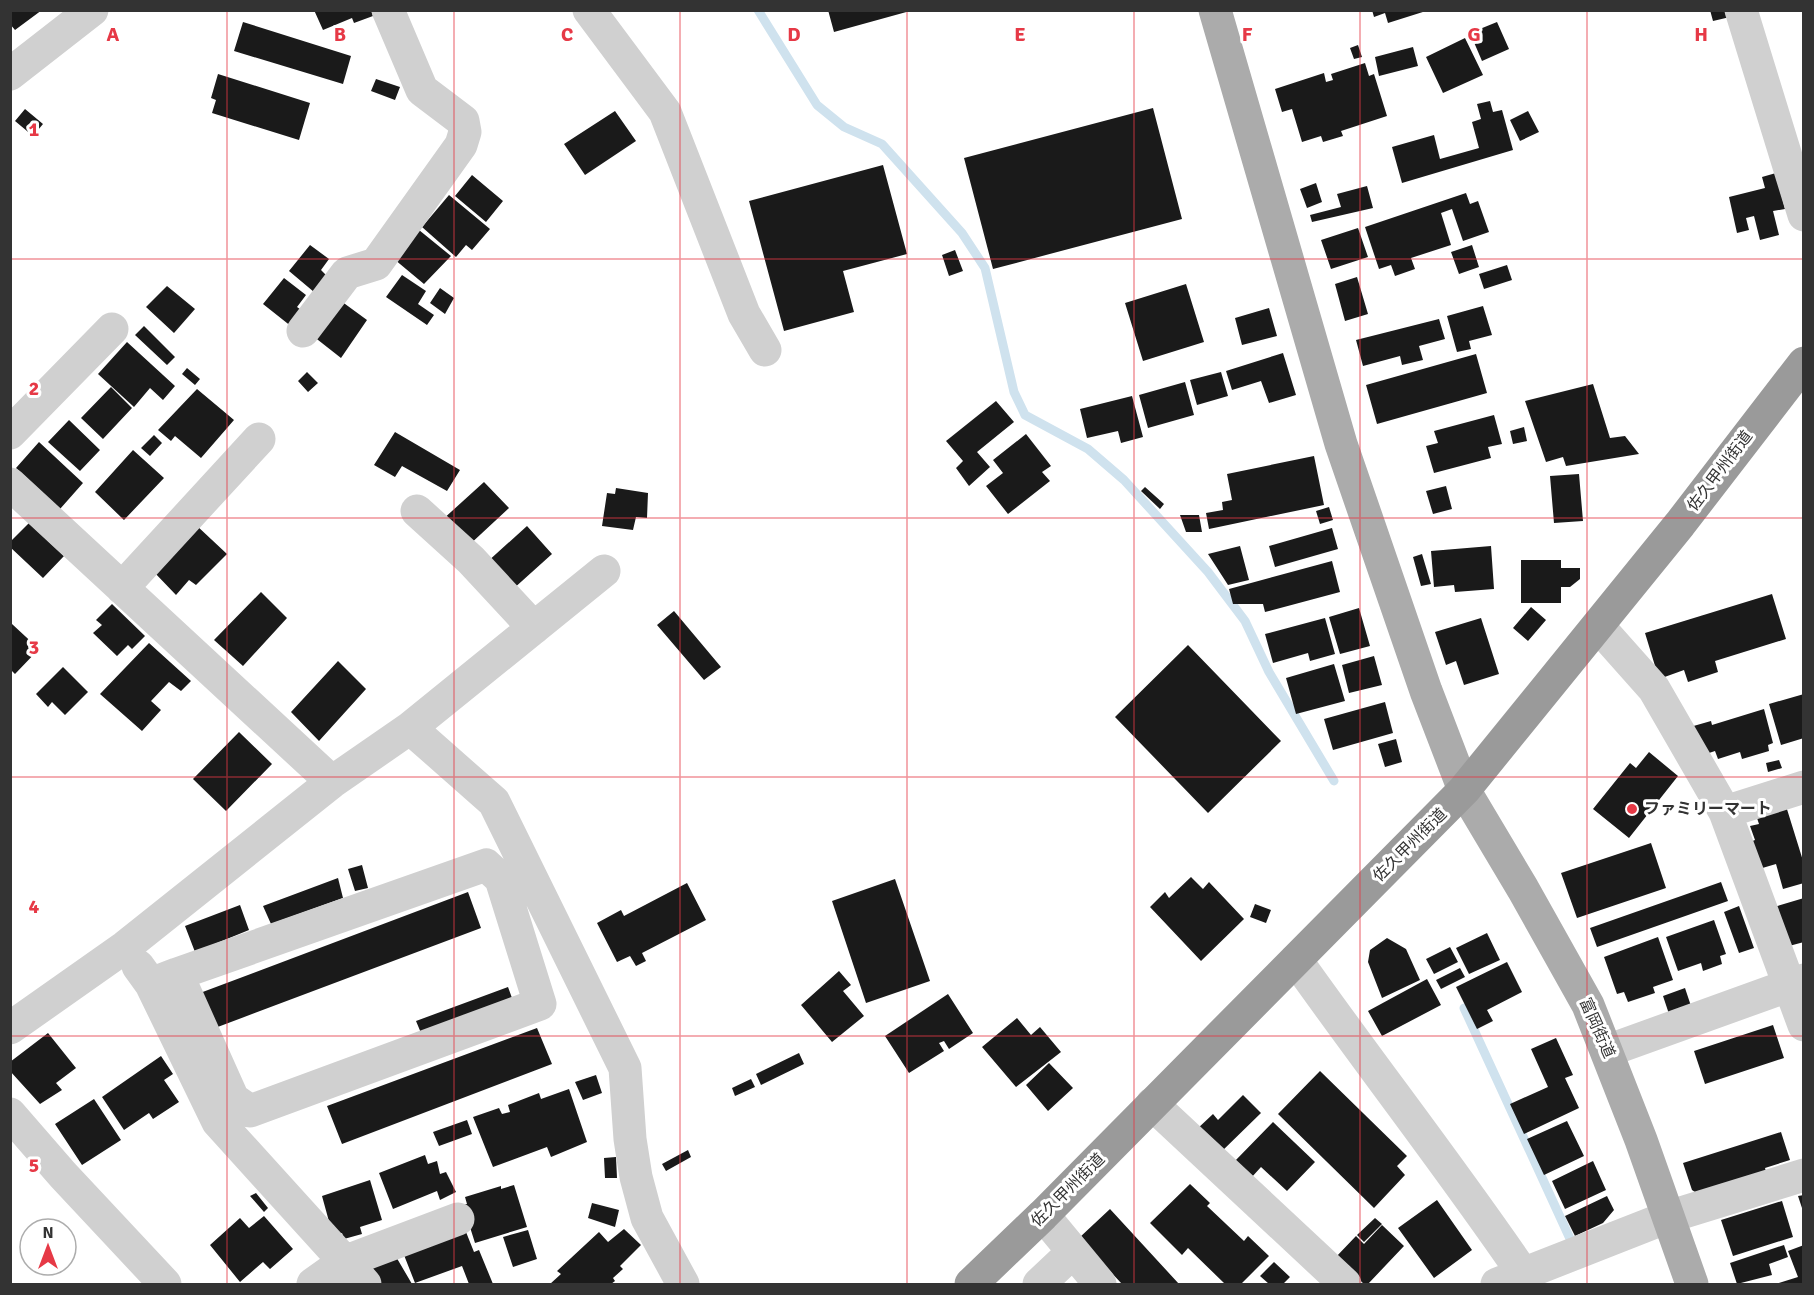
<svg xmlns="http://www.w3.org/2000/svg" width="1814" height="1295" font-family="Signika,'Noto Sans JP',sans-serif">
	<rect width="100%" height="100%" fill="#fff"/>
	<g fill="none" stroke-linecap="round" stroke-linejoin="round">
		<path stroke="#cfe2ee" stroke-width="9" d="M758 10 817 105 844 127 882 144 962 233 985 268 1014 392 1025 415 1088 449 1124 480 1208 572 1245 621 1269 672 1334 781
			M1464 1008 1572 1243"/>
	</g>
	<path fill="#1a1a1a" d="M10 10H42L15 30 10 24Z
		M314 10H371L373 16 354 23 352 18 323 30Z
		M828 10H910V11L834 32Z
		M1372 10H1425L1426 11 1388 23 1385 13 1374 17Z
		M1710 10H1728L1730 17 1713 21Z
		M243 22 351 56 343 84 234 51Z
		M1497 22 1509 49 1482 61 1470 33Z
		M1465 38 1483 75 1443 93 1426 57Z
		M1358 45 1362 57 1354 59 1350 48Z
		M1413 47 1418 66 1379 76 1375 57Z
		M1365 63 1369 76 1374 74 1387 116 1341 131 1343 136 1323 142 1321 136 1302 142 1292 109 1282 112 1275 89 1324 73 1326 82 1333 80 1331 74Z
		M218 74 310 103 299 140 212 113 216 100 211 98Z
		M376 79 400 87 395 100 371 91Z
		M1490 101 1493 112 1502 110 1513 150 1402 183 1392 147 1434 135 1440 159 1479 148 1472 122 1481 119 1477 104Z
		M1153 108 1182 219 993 269 964 158Z
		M25 109 43 124 33 136 15 121Z
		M615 111 636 141 585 175 564 144Z
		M1528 111 1539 132 1520 141 1510 120Z
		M883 165 907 254 843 271 854 312 784 331 749 201Z
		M1776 173 1785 209 1773 211 1779 235 1760 240 1754 216 1746 218 1749 230 1737 233 1729 197 1765 188 1762 177Z
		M472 175 503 201 486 222 455 196Z
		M1316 183 1322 202 1307 208 1300 189Z
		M1367 186 1373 208 1312 222 1310 215 1341 207 1337 194Z
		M1466 193 1470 204 1478 201 1489 232 1463 241 1452 209 1441 213 1451 245 1411 258 1415 269 1395 276 1391 265 1379 269 1365 227Z
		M449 195 490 229 472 250 466 245 456 257 422 227Z
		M1358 228 1368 257 1331 269 1321 240Z
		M419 230 451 256 424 284 394 259Z
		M310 245 329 259 321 270 327 276 314 292 289 271Z
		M1472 245 1479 267 1459 274 1451 252Z
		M955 250 963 271 949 276 942 255Z
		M1507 265 1512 280 1484 289 1479 274Z
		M402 275 426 291 418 304 434 315 427 325 386 297Z
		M1357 277 1368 314 1345 321 1335 284Z
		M284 278 306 295 297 307 304 312 292 327 263 304Z
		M1186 284 1204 342 1143 361 1125 303Z
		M167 286 195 309 174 333 146 307Z
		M440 288 454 298 445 314 430 303Z
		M341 301 367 320 341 358 313 336Z
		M1483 306 1492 335 1469 341 1471 349 1457 352 1447 316Z
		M1269 308 1277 336 1242 345 1235 318Z
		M1439 319 1445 339 1419 346 1423 360 1402 365 1400 356 1363 366 1356 340Z
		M144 326 175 357 167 365 135 335Z
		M127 342 175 386 163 400 150 388 134 407 98 374Z
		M1283 353 1296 395 1269 403 1261 381 1232 390 1226 371Z
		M1476 354 1487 393 1377 424 1366 385Z
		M187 368 200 379 195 385 182 374Z
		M307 372 318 383 308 392 298 381Z
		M1221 372 1228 396 1197 405 1190 380Z
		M1185 382 1194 415 1148 428 1139 395Z
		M1593 384 1610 438 1625 436 1639 454 1566 466 1563 457 1546 462 1525 401Z
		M111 387 132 408 103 439 81 418Z
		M197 389 234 420 201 458 175 436 171 441 158 430Z
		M1132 396 1143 437 1121 443 1118 431 1087 438 1080 409Z
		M996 401 1014 422 977 452 990 467 969 486 956 468 963 461 946 441Z
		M1494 415 1502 444 1488 447 1491 458 1434 473 1426 446 1438 443 1434 431Z
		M69 420 100 450 80 471 48 442Z
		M1524 427 1527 441 1513 444 1510 431Z
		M395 432 460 470 447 491 402 466 395 477 374 465Z
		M1026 434 1051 466 1042 472 1050 481 1008 514 986 486 1003 473 993 460Z
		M154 435 162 443 150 456 141 448Z
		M39 442 83 483 60 509 16 468Z
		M133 450 164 478 124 520 95 492Z
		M1314 456 1324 505 1209 529 1206 513 1223 510 1222 502 1232 500 1227 474Z
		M1579 474 1583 521 1554 523 1550 476Z
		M484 482 509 508 467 547 441 521Z
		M1446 486 1452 509 1433 514 1426 491Z
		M1145 487 1164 504 1160 509 1141 491Z
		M616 488 648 493 647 518 636 517 633 530 602 526 607 493 615 494Z
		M1329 507 1333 520 1320 524 1316 511Z
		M1180 515H1199L1202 532H1186Z
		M29 523 64 556 43 578 10 547V542Z
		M196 525 227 554 196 585 189 580 176 595 153 571Z
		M527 526 552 554 512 590 486 563Z
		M1332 528 1338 549 1275 567 1269 546Z
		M1240 546 1249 580 1228 585 1208 554Z
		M1491 546 1494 589 1455 592 1454 585 1434 587 1431 551Z
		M1422 554 1431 584 1421 586 1413 557Z
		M1521 560H1561V568H1580V579L1570 587H1561V603H1521Z
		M1332 561 1340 592 1265 612 1263 604H1233L1229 589Z
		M261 592 287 618 243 666 214 640Z
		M1772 594 1786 639 1715 661 1718 672 1688 682 1684 670 1659 679 1645 633Z
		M112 604 145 636 132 649 128 645 117 656 93 633 102 625 96 620Z
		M1531 607 1546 620 1528 641 1513 628Z
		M1359 608 1370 646 1340 654 1329 617Z
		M674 611 721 667 704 680 657 625Z
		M1325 618 1335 654 1310 661 1308 653 1273 663 1265 634Z
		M1481 618 1499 674 1464 685 1456 661 1446 665 1435 632Z
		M12 624 39 649 15 674 10 669Z
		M149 643 191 681 181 691 169 682 151 701 161 710 142 731 100 694Z
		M1188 645 1281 741 1208 813 1115 717Z
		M1374 656 1382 685 1349 693 1342 665Z
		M338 661 366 689 319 741 291 712Z
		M1334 664 1345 701 1296 714 1286 678Z
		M63 667 88 692 65 715 52 702 48 707 36 694Z
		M1804 694V738L1781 745 1769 704Z
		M1385 702 1393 733 1333 750 1324 719Z
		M1764 709 1773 743 1768 745 1769 751 1742 759 1740 752 1718 759 1715 751 1706 754 1690 727 1711 721 1712 725Z
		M239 732 272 764 226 811 193 779Z
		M1396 739 1402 762 1385 767 1378 744Z
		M1649 752 1678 776 1629 838 1593 809 1630 763 1636 768Z
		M1779 760 1782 768 1768 772 1766 763Z
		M1786 806 1804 864V883L1783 889 1776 864 1759 869 1750 842 1755 840 1750 826 1759 824 1756 815Z
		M1651 843 1666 888 1577 918 1561 873Z
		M362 865 368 888 355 891 348 869Z
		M1191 877 1203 889 1209 882 1244 919 1201 961 1150 907 1165 892 1169 898Z
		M338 878 343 898 271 924 263 906Z
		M895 879 930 981 866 1003 832 901Z
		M1721 882 1728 901 1597 947 1590 928Z
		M687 883 706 920 642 953 646 961 636 966 630 956 617 962 597 923 621 910 624 916Z
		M468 892 481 928 215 1028 200 993Z
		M1804 898V942L1789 946 1774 907Z
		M1255 904 1271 910 1266 923 1250 917Z
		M240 905 249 930 195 952 185 926Z
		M1739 906 1754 948 1739 953 1724 912Z
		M1714 920 1726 954 1720 956 1722 964 1703 971 1701 963 1678 971 1666 937Z
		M1487 933 1500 960 1469 974 1456 948Z
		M1658 937 1673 980 1653 987 1655 993 1628 1002 1624 992 1617 994 1604 957Z
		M1387 938 1406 949 1420 980 1382 998 1368 962 1370 950Z
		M1450 947 1458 962 1434 974 1426 959Z
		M1507 962 1522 992 1487 1010 1493 1021 1477 1029 1456 987Z
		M1460 968 1465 977 1441 989 1436 980Z
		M839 971 851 985 843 991 864 1016 832 1042 801 1005Z
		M1427 979 1441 1005 1382 1036 1368 1011Z
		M508 987 512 998 421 1033 416 1021Z
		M1685 988 1692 1009 1670 1017 1663 996Z
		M948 994 973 1033 949 1049 944 1041 939 1043 944 1051 909 1073 885 1036Z
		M1017 1018 1031 1035 1040 1027 1061 1052 1016 1087 982 1047Z
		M1773 1025 1784 1058 1705 1084 1694 1051Z
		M537 1028 552 1064 342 1144 327 1106Z
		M48 1033 76 1068 56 1083 62 1090 40 1104 10 1071V1062Z
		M1556 1038 1573 1075 1565 1078 1579 1108 1524 1134 1510 1104 1548 1087 1531 1049Z
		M799 1053 804 1064 761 1085 756 1074Z
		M161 1056 173 1074 164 1080 179 1102 153 1119 149 1113 124 1130 102 1097Z
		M1049 1063 1073 1088 1048 1111 1026 1085Z
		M1320 1071 1407 1156 1397 1166 1405 1175 1374 1208 1278 1114Z
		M596 1075 602 1093 583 1100 575 1082Z
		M751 1079 755 1087 735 1096 732 1088Z
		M569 1089 587 1142 551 1157 547 1147 493 1167 473 1117 499 1108 502 1114 510 1112 508 1105 539 1093 541 1099Z
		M1243 1095 1261 1113 1219 1154 1196 1130 1213 1114 1218 1120Z
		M94 1099 121 1140 82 1165 55 1124Z
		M467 1120 472 1134 439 1146 433 1132Z
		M1567 1121 1584 1156 1544 1175 1527 1139Z
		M1273 1122 1315 1162 1287 1191 1261 1167 1251 1178 1234 1162Z
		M1781 1132 1790 1160 1765 1168 1767 1175 1701 1196 1692 1190 1683 1163Z
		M688 1150 691 1157 666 1171 662 1164Z
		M425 1155 428 1164 437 1161 440 1174 446 1172 456 1192 440 1200 437 1191 393 1209 379 1173Z
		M616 1157 617 1178H605L604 1158Z
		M1593 1161 1606 1190 1565 1209 1552 1181Z
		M370 1180 382 1220 360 1227 362 1234 344 1239 342 1233 333 1236 322 1196Z
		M1190 1184 1210 1203 1207 1206 1244 1241 1248 1236 1269 1256 1241 1284H1225L1188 1248 1182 1255 1150 1223Z
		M514 1185 527 1227 475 1243 463 1205 467 1204 465 1197 501 1186V1189Z
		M256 1193 268 1208 264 1212 250 1196Z
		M1804 1195V1211H1803L1798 1196Z
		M1607 1196 1614 1210 1603 1223 1575 1236 1565 1216Z
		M1437 1200 1472 1250 1434 1278 1398 1228Z
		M1782 1201 1793 1237 1733 1256 1721 1220Z
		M592 1203 619 1210 615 1227 588 1218Z
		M1110 1209 1179 1284H1122L1079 1238Z
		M264 1216 293 1249 270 1269 263 1262 240 1282 210 1245 240 1218 249 1228Z
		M1375 1218 1382 1224 1364 1242 1357 1235Z
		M1382 1225 1404 1246 1368 1284H1364L1335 1258 1356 1236 1364 1244Z
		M464 1227 474 1252 479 1250 493 1284H469L462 1266 415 1283 402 1250Z
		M624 1229 641 1245 620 1266 623 1269 613 1278 615 1281 611 1284H550L561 1274 557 1271 599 1232 608 1242Z
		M528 1230 537 1259 513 1267 503 1237Z
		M1784 1245 1788 1257 1769 1264 1772 1275 1737 1284 1730 1263Z
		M1804 1245V1284H1776L1798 1277 1788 1251Z
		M395 1255 412 1284H378L370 1269Z
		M1274 1262 1290 1277 1283 1284H1269L1260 1276Z"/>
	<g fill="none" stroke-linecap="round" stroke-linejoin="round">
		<path stroke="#d0d0d0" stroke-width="33" d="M589 10 665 112 744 314 765 350
			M1741 10 1804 215
			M10 74 92 10
			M303 331 347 273 376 264 461 145 465 132 463 121 422 90 388 10
			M10 433 112 329
			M10 484 332 782
			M417 511 471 560 534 628
			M122 588 259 439
			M1598 626 1654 689 1725 812 1804 1025
			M410 728 494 802 625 1068 630 1139 636 1177 647 1218 683 1284
			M1725 812 1804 787
			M1296 960C1371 1066 1451 1168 1524 1275
			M138 966 151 984 218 1122 365 1284
			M151 984 177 974 486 865 501 879 540 1004 250 1111 233 1099 177 974
			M10 1028 125 947 332 782 410 728 604 571
			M1607 1051 1804 980
			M1152 1104 1345 1284
			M10 1114 63 1175 165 1284
			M1043 1215 1100 1284
			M313 1284 344 1262 458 1219
			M1039 1284 1073 1252
			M1497 1284 1668 1217 1804 1175"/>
		<path stroke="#ababab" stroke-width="33" d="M1215 10 1341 444 1426 691 1464 790 1523 889 1588 1005 1641 1140 1692 1284"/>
		<path stroke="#9a9a9a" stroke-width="33" d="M971 1284 1043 1215 1464 790 1680 524 1804 363"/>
	</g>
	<path fill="none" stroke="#e63946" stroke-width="1.5" stroke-opacity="0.55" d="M227 10V1284M454 10V1284M680 10V1284M907 10V1284M1134 10V1284M1360 10V1284M1587 10V1284M10 259H1804M10 518H1804M10 777H1804M10 1036H1804"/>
	<circle fill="#e63946" stroke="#fff" stroke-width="2" cx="1632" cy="809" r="6"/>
	<g text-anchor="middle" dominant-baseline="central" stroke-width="6" stroke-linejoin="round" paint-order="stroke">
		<g font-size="16" fill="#333" stroke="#fff">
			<text transform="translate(1720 471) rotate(-53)">佐久甲州街道</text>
			<text transform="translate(1410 845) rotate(-45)">佐久甲州街道</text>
			<text transform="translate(1597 1028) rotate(66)">富岡街道</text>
			<text transform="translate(1068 1190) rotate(-45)">佐久甲州街道</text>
		</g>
		<g font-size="16" font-weight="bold" fill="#333" stroke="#fff" text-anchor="start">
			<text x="1644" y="809">ファミリーマート</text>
		</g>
	</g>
	<g font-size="20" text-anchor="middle" font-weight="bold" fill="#e63946" stroke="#fff" stroke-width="6" stroke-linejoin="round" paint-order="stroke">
		<text x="113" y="41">A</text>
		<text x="340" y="41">B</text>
		<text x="567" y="41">C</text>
		<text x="794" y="41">D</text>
		<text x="1020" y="41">E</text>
		<text x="1247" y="41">F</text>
		<text x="1474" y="41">G</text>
		<text x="1701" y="41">H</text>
		<text x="34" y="136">1</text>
		<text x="34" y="395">2</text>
		<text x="34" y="654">3</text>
		<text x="34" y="913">4</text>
		<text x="34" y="1172">5</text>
	</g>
	<rect width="1814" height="1295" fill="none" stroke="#333333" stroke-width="24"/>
	<g transform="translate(48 1247)"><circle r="28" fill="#ffffff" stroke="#adadad" stroke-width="1.5"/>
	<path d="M0-4.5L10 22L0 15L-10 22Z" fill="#e63946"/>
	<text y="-9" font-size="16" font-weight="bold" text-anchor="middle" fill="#333333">N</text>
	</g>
</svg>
